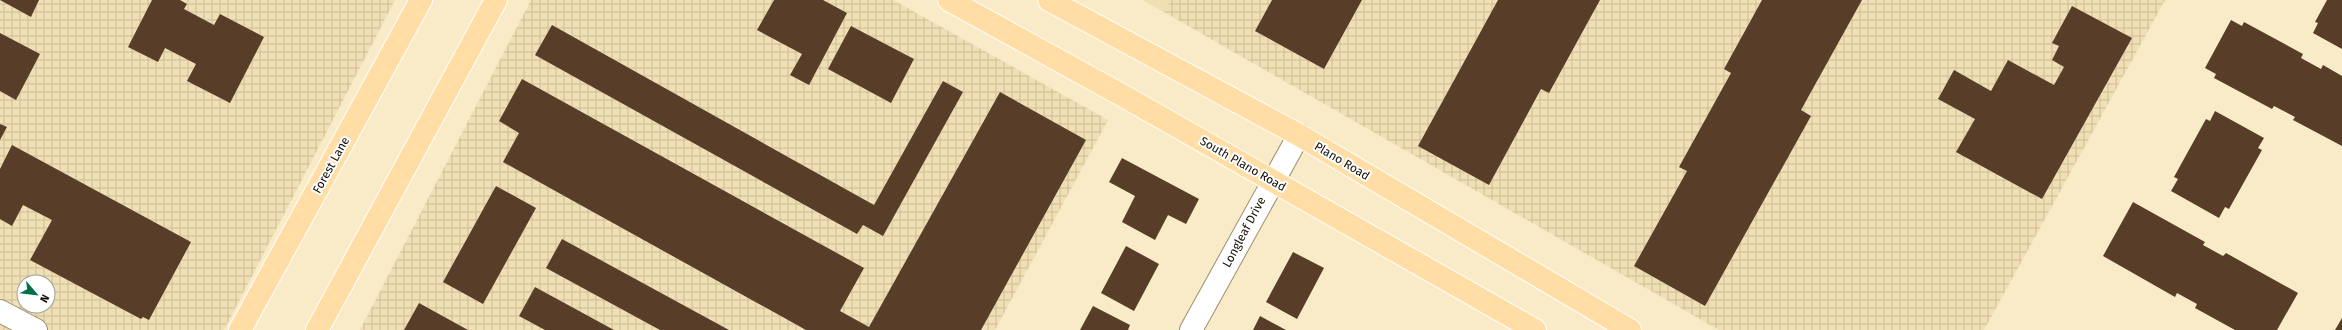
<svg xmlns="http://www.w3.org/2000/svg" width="2342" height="330" font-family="'Fira Sans',sans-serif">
	<defs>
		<pattern id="industrial-grid" width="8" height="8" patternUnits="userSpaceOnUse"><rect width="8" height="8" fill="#f0dfb4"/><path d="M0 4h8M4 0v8" fill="none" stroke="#cdbe99"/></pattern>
	</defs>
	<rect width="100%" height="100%" fill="#f9ebc7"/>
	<path fill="#f0dfb4" d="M1142 0H1171L1164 12Z"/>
	<path fill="url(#industrial-grid)" fill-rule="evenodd" d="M0 0H395L224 330H0ZM24 282H48V306H24Z
		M531 0H893L1108 120 995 330H360Z
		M1171 0H2165L1984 330H1719L1164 12Z"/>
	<path fill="#583e28" d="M0 0H39L31 17Z
		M152 0H180L187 4 184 9 214 25 220 14 264 37 230 103 187 81 196 64 165 48 158 62 128 47Z
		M774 0H823L847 13 809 85 790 75 802 54 757 30Z
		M1272 0H1362L1324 69 1255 31Z
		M1498 0H1600L1549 93 1541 89 1489 185 1418 146Z
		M1762 0H1862L1801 110 1811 116 1705 306 1634 266 1687 171 1679 167 1731 73 1724 69Z
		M2327 0H2342V49L2313 33 2318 23 2315 22Z
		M2072 6 2132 38 2042 199 1956 152 1975 119 1938 99 1954 70 1991 91 2008 60 2054 85 2064 67 2052 60 2059 46 2052 43Z
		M2231 20 2242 26 2244 22 2303 54 2301 58 2321 69 2323 65 2342 76V146L2293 120 2295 117 2274 106 2272 109 2214 78 2216 74 2205 68Z
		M552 25 874 205 943 81 963 92 883 236 863 225 857 234 535 55Z
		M851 26 914 59 891 103 828 69Z
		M0 33 40 54 16 100 0 91Z
		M522 79 864 268 840 311 869 327 1000 92 1086 140 981 330H806L503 162 519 133 499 121Z
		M2215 111 2264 138 2258 148 2262 150 2229 209 2225 207 2219 218 2171 191 2178 179 2174 177 2206 119 2210 121Z
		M0 124 7 127 0 140Z
		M12 145 191 242 149 320 143 317 141 319 30 260 52 220 23 205 12 226 0 219V169Z
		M1122 158 1199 199 1186 224 1168 215 1155 240 1122 222 1135 196 1109 182Z
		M496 186 536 208 483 304 443 282Z
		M2133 202 2205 242 2203 245 2223 256 2226 253 2298 293 2277 330H2235L2195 308 2197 304 2177 293 2175 297 2103 256Z
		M562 239 729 330H660L546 268Z
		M1126 246 1159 264 1134 311 1101 293Z
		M1293 252 1324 268 1297 319 1266 302Z
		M535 287 614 330H545L519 316Z
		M419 303 468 330H404Z
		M1093 306 1130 325 1128 330H1080Z
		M1260 316 1286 330H1253Z
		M2342 318V330H2335Z"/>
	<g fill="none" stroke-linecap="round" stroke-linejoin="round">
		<g stroke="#9c8f6d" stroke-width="24">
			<path id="minor" d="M0 311 36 330
				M1191 330 1299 135"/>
		</g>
		<g stroke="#fff" stroke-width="24">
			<path id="major" d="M949 0 1127 98 1535 330
				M1049 0 1299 135 1630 330
				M240 330 421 0
				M317 330 496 0"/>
		</g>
		<use href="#minor" stroke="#fff" stroke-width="22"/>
		<use href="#major" stroke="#ffdda4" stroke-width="22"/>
	</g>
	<g text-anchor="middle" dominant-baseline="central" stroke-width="4" stroke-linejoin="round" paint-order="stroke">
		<g font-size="12" fill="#161105" stroke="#fff">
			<text transform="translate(1342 161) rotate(31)">Plano Road</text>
			<text transform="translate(1243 164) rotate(30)">South Plano Road</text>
			<text transform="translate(331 165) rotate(-61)">Forest Lane</text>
			<text transform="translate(1244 232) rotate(-62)">Longleaf Drive</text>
		</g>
	</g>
	<g transform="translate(36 294) rotate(118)"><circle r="19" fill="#ffffff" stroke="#a2a09b"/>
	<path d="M0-3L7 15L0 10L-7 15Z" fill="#007049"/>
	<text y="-6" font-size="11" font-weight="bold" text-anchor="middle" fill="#161105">N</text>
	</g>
</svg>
